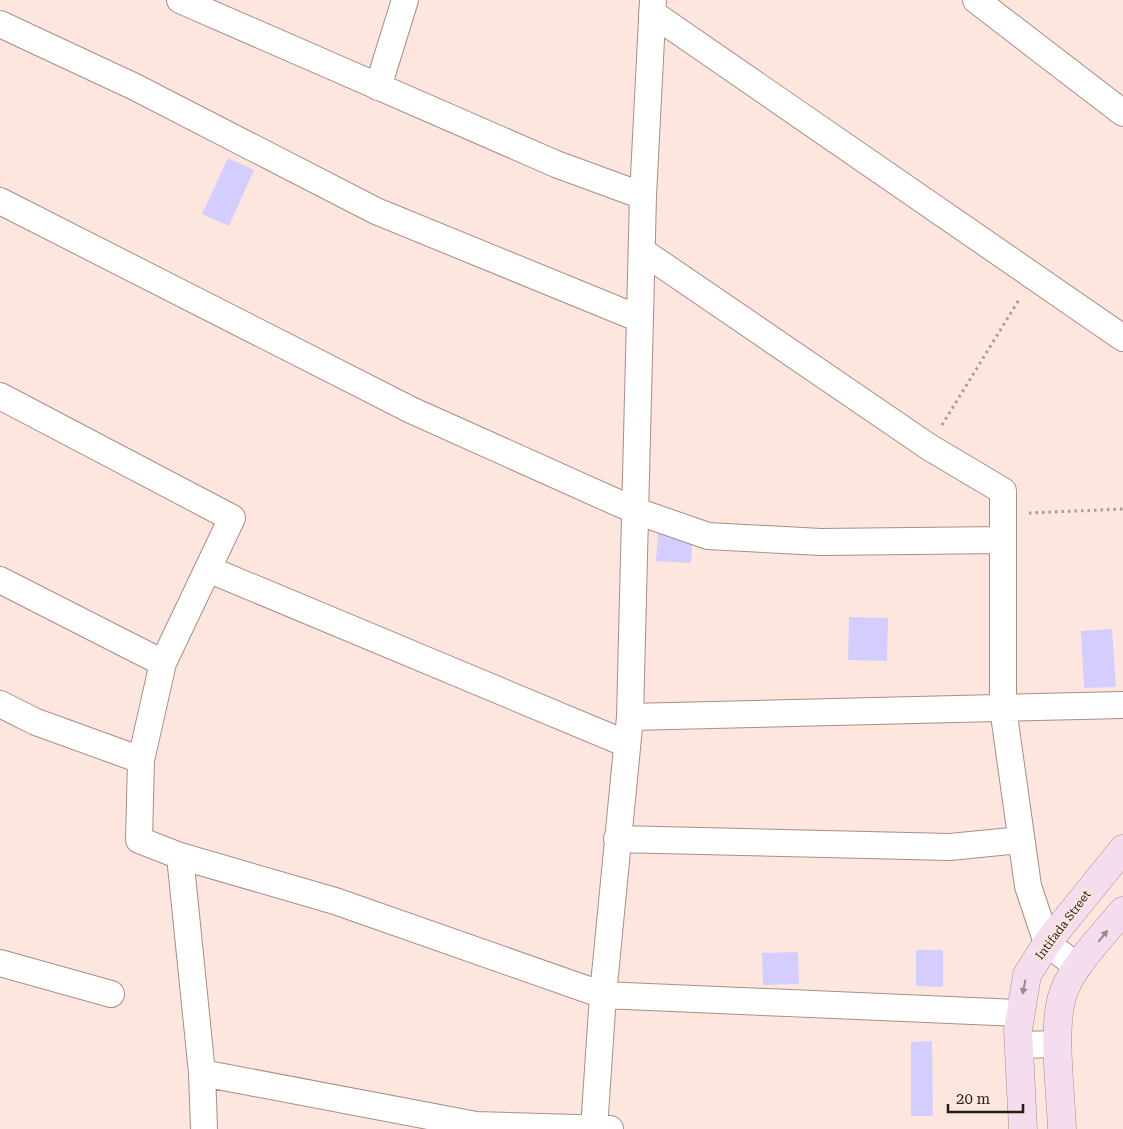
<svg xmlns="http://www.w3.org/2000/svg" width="1123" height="1129" font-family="'Roboto Serif',serif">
	<rect width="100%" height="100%" fill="#fde6de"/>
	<path fill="#d3ceff" d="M228 158 254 170 229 226 202 214Z
		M658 532 693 534 691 563 656 561Z
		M849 617 888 618 887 661 848 660Z
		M1112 629 1116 687 1084 688 1081 631Z
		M916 950H943V987L916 986Z
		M798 952 799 984 763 985 762 953Z
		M932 1041 933 1116H911V1042Z"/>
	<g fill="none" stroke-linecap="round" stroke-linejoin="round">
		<g stroke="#a88e85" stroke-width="28">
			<path id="minor" d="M180 0 556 164 643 196
				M976 0 1123 113
				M652 13 1123 338
				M0 24 135 87 376 211 640 319
				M378 87 405 0
				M0 201 411 410 636 511 708 536 821 542 1003 540
				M642 251 929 447 1003 491V708L1028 886 1047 943 1078 967
				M0 396 232 518 163 663 141 760 139 840 180 856 335 901 603 995 1019 1013
				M208 569 627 744
				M0 580 163 663
				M0 704 36 722 141 760
				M630 717 1123 705
				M617 839 950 847 1021 840
				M180 856 202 1073 204 1129
				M0 963 111 994
				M1019 1045 1058 1044
				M202 1073 476 1125 610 1129
				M594 1129 603 995 630 717 643 196 653 0"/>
		</g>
		<g stroke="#a88e85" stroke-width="29">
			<path id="secondary" d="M1023 1129 1018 1030 1027 975 1047 943 1123 849
				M1062 1129C1061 1093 1051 1023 1064 991 1074 964 1104 934 1123 911"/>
		</g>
		<path stroke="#ab9993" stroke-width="3" stroke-dasharray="2.5 4" stroke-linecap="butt" d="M942 425 1020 298
			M1029 513 1123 509"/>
		<use href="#minor" stroke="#fff" stroke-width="26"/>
		<use href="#secondary" stroke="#f4ddef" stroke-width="28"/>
	</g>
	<defs><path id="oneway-solid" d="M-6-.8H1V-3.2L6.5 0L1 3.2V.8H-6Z" transform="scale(1.25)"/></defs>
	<g fill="#97878f">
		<use href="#oneway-solid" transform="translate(1103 936) rotate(-51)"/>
		<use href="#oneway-solid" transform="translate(1024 987) rotate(101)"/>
	</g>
	<g text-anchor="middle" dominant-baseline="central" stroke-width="4.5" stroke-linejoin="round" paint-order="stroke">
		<g font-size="12" fill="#261d19" stroke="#fde6de">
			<text transform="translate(1063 925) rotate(-53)">Intifada Street</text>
		</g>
	</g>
	<path d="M948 1104v8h75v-8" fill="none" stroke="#261d19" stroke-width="2.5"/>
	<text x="956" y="1104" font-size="15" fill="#261d19" stroke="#fde6de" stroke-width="4" paint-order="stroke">20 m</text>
</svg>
